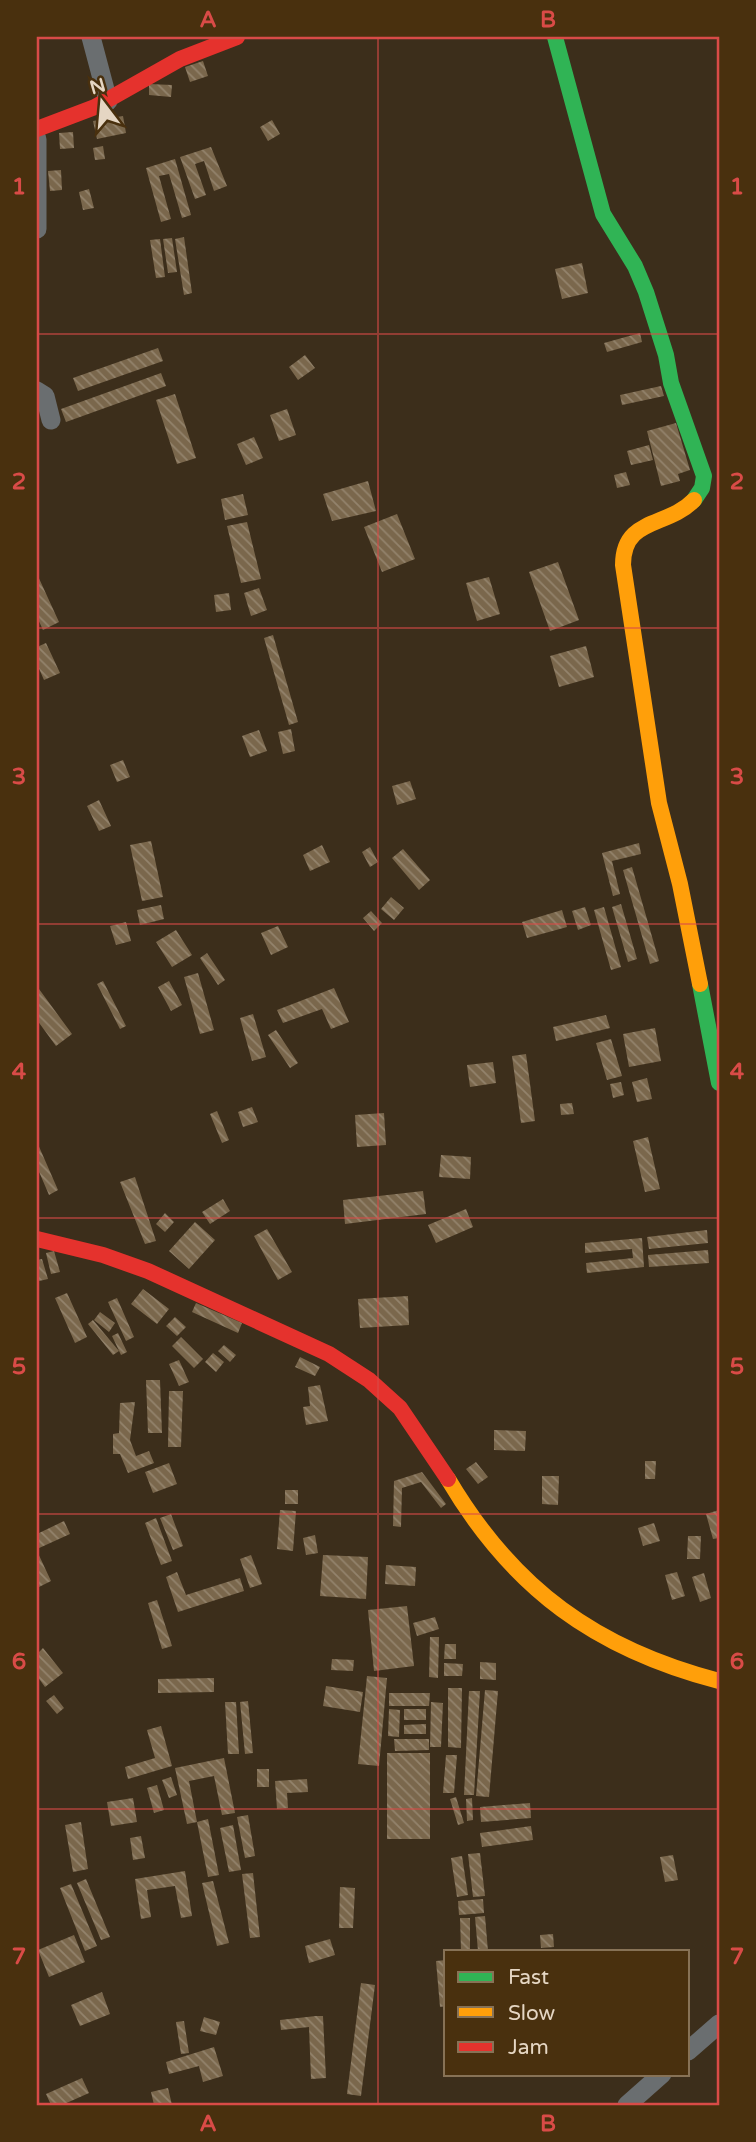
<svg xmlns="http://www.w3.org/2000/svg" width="756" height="2142" font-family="'Varela Round',sans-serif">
	<defs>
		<pattern id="building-back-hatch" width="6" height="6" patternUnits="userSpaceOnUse" patternTransform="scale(1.75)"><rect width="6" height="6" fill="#7a674c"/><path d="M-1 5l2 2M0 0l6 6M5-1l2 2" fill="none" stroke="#93836c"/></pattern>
	</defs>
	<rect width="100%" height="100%" fill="#3c2e1b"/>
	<path fill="url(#building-back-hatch)" d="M203 61 208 76 190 82 185 67Z
		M149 84 172 85 171 97 149 95Z
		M123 116 126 133 97 139 93 121Z
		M272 120 280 134 268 141 260 127Z
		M73 132 74 148 60 149 59 133Z
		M103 146 105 159 95 160 93 148Z
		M211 147 227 186 214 191 204 161 195 164 206 195 195 199 180 157Z
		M175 159 191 215 182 218 169 174 159 176 171 219 161 222 146 168Z
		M61 170 62 190 50 191 48 171Z
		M89 189 94 208 83 210 79 192Z
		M184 237 192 293 184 295 175 239Z
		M172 238 177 272 168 273 163 239Z
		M160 239 165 277 156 278 150 240Z
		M582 263 588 293 562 299 555 269Z
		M640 333 642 342 607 352 604 343Z
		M158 348 163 361 78 391 73 378Z
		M305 355 315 368 298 380 289 367Z
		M161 373 166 386 66 422 61 409Z
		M661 386 664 396 622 405 620 395Z
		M175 394 196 458 177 464 156 400Z
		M287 409 296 435 279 441 270 415Z
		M676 423 690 470 678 474 680 481 661 486 647 431Z
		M254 437 263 458 246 465 237 444Z
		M649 445 653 460 631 465 627 451Z
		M626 472 630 485 617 488 614 475Z
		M368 481 376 511 332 521 323 494Z
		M243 494 248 515 225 520 221 499Z
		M397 514 415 559 382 572 364 527Z
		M247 522 261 579 241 583 227 526Z
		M558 562 579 620 550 631 529 572Z
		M37 574 59 622 43 630 37 617Z
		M489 577 500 614 477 621 466 583Z
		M259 588 267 610 251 616 244 593Z
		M229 593 231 610 216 612 214 595Z
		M273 635 298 722 289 725 264 638Z
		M46 643 60 673 44 680 37 664V647Z
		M586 646 594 677 559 687 550 656Z
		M291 729 295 751 283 754 278 732Z
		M259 730 267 751 250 757 242 736Z
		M123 760 130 777 117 782 110 765Z
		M410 781 416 799 397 805 392 786Z
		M99 800 111 826 99 831 87 806Z
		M151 841 163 897 142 901 130 845Z
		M639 843 641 854 612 861 620 894 613 896 602 853Z
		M322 845 330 862 310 871 303 855Z
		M370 847 378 862 370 867 362 852Z
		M403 849 430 880 419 890 392 858Z
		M632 867 659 961 650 964 623 870Z
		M391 897 404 908 394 920 381 909Z
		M621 904 637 959 628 962 612 907Z
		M161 905 164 919 140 925 137 910Z
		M585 907 591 925 578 930 572 911Z
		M604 907 621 967 611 970 594 910Z
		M562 910 567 927 527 938 522 922Z
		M371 911 382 923 374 931 363 918Z
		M126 922 131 941 116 945 110 926Z
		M278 926 288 947 271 955 261 933Z
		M176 930 192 955 172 967 156 942Z
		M207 953 225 980 218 985 200 958Z
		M198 973 214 1030 200 1034 184 977Z
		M103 981 126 1026 120 1029 97 984Z
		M169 981 182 1005 171 1011 158 987Z
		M334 988 349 1022 331 1029 322 1009 283 1023 277 1010Z
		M39 989 72 1034 56 1046 37 1020Z
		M253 1014 266 1057 252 1061 240 1018Z
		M606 1015 610 1028 556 1041 553 1027Z
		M655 1028 661 1061 629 1067 623 1034Z
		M276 1030 298 1063 290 1068 268 1035Z
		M611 1039 622 1076 607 1080 596 1043Z
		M526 1054 535 1121 521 1123 512 1056Z
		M493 1062 496 1083 470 1087 467 1065Z
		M647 1078 652 1099 637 1102 632 1082Z
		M621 1082 624 1095 613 1098 610 1084Z
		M572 1103 574 1114 561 1115 560 1104Z
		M252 1107 258 1122 243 1127 238 1112Z
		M217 1111 229 1140 222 1143 210 1114Z
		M384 1113 386 1145 357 1147 355 1115Z
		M648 1137 660 1189 645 1192 633 1141Z
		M37 1142 58 1190 49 1195 37 1167Z
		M441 1155 471 1157 470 1179 439 1177Z
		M135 1177 156 1241 145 1244 120 1182Z
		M423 1191 426 1214 345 1224 343 1200Z
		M223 1199 230 1211 210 1224 202 1212Z
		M466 1209 473 1227 436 1243 428 1225Z
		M165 1213 174 1222 165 1232 156 1224Z
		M195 1222 215 1240 189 1269 169 1251Z
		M267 1229 292 1272 278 1280 254 1236Z
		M707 1230 708 1243 649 1249 647 1237Z
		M642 1238 644 1267 587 1273 586 1263 633 1258 632 1249 585 1253V1243Z
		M708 1250 709 1263 649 1267 648 1255Z
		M54 1251 60 1272 51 1274 46 1253Z
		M42 1259 48 1279 39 1281 37 1260Z
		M143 1289 169 1309 157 1324 131 1304Z
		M67 1293 87 1337 75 1343 55 1298Z
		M408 1296 409 1325 360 1328 358 1299Z
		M117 1298 134 1337 126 1341 108 1302Z
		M196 1303 242 1323 238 1333 192 1312Z
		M100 1312 115 1323 109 1332 94 1320Z
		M175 1317 186 1327 177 1336 166 1326Z
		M93 1320 119 1351 113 1355 88 1324Z
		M118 1333 127 1352 121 1355 112 1336Z
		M181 1337 203 1359 194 1368 172 1346Z
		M224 1345 236 1355 230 1362 218 1351Z
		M213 1353 224 1362 216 1372 205 1362Z
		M300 1357 320 1367 315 1376 295 1367Z
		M179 1360 189 1382 179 1386 169 1364Z
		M146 1380H160L162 1433H148Z
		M320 1385 328 1421 306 1425 303 1407 310 1406 308 1387Z
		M169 1391H183L181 1447H168Z
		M135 1402 130 1440 136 1456 149 1451 154 1463 128 1473 120 1454H113V1434L119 1433 120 1403Z
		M494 1430 526 1431 525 1451 494 1450Z
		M645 1461H656L655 1479H645Z
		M476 1462 488 1477 478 1484 466 1469Z
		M169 1463 177 1484 153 1493 145 1472Z
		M422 1472 446 1504 441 1508 421 1482 402 1488 401 1527 393 1526 394 1481Z
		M542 1476H559L558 1505 542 1504Z
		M285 1490H298V1504H285Z
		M280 1510 296 1511 293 1551 277 1549Z
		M719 1510V1538L713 1539 706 1514Z
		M171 1514 183 1546 173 1550 160 1518Z
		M156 1518 172 1561 161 1565 145 1523Z
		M64 1521 70 1534 37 1549V1534Z
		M654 1523 660 1541 643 1546 638 1528Z
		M315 1535 318 1553 306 1555 303 1538Z
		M688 1536H701L700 1559H687Z
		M37 1551 51 1581 39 1587 37 1582Z
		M251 1555 262 1584 250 1588 240 1559Z
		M323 1555 368 1557 366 1599 320 1596Z
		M386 1565 416 1567 415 1586 385 1584Z
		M177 1572 186 1595 240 1578 244 1591 178 1612 166 1577Z
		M677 1572 685 1596 672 1600 665 1575Z
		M704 1573 711 1598 700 1602 692 1577Z
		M157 1600 172 1646 162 1649 148 1603Z
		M407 1606 414 1666 374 1671 368 1610Z
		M435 1617 439 1629 417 1636 413 1623Z
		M430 1637H439L438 1678 429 1677Z
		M445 1644H456V1659H444Z
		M43 1648 63 1673 45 1687 37 1676V1654Z
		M332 1659 354 1660 353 1671 331 1670Z
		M480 1662 496 1663V1680L480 1679Z
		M444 1663 463 1664 462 1676H444Z
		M367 1676 387 1678 379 1766 358 1764Z
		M214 1678V1692L158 1693V1679Z
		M326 1686 363 1692 360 1712 323 1706Z
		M448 1688H462L461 1748 448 1747Z
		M485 1690 498 1691 489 1797 476 1796Z
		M469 1691H480L474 1795H464Z
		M389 1693H430L429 1706H389Z
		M54 1695 64 1708 57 1714 46 1701Z
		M248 1701 253 1753 245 1754 240 1702Z
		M225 1702H236L239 1754H228Z
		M431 1702 443 1703 441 1747H430Z
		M389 1709 400 1710 399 1737 388 1736Z
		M404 1709H426V1720H404Z
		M426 1724V1734H404V1725Z
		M161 1726 172 1766 128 1779 125 1767 155 1758 147 1730Z
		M394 1739H429V1750L395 1751Z
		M387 1753H430V1839H387Z
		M446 1755H457L454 1793H443Z
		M224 1758 235 1813 222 1815 214 1776 189 1781 197 1822 187 1824 175 1768Z
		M257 1769H269V1787H257Z
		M171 1777 177 1795 169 1798 162 1780Z
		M307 1779 308 1792 287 1793 288 1808 277 1809 275 1781Z
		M157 1785 164 1810 154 1813 147 1788Z
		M456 1797 464 1823 458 1825 450 1799Z
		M133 1798 137 1822 111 1826 107 1802Z
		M472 1798 473 1820 467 1821 466 1799Z
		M530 1803 531 1818 481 1822 480 1807Z
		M248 1815 255 1856 245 1858 237 1817Z
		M208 1819 219 1875 208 1877 197 1822Z
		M81 1822 88 1869 73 1872 65 1825Z
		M233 1825 241 1870 229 1872 220 1828Z
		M531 1826 533 1840 482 1847 480 1833Z
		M141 1836 145 1858 133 1860 130 1838Z
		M480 1853 485 1896 473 1897 468 1854Z
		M673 1855 678 1880 665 1882 660 1857Z
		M462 1856 468 1895 457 1897 451 1858Z
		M185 1871 192 1916 181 1918 175 1886 147 1890 151 1917 141 1919 135 1879Z
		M253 1873 260 1937 250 1938 242 1874Z
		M86 1879 110 1937 101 1940 77 1883Z
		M213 1881 229 1943 217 1946 202 1883Z
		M71 1884 97 1946 85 1951 60 1888Z
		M340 1887 355 1888 353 1928H339Z
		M483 1899 484 1913 459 1915 458 1901Z
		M485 1916 488 1951H478L475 1917Z
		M460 1918H470V1951H461Z
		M553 1934 554 1947 541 1948 540 1935Z
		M74 1935 85 1962 49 1977 38 1950Z
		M330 1939 335 1955 309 1963 305 1946Z
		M446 1960V2006L440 2007 436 1961Z
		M361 1983 375 1985 361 2096 347 2094Z
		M102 1992 110 2014 80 2026 71 2005Z
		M316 2016H323L326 2078 311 2079 309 2027 281 2030 280 2020Z
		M204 2017 220 2022 216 2035 200 2031Z
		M184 2021 189 2053 181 2054 176 2022Z
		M214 2047 223 2076 203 2082 199 2066 169 2074 166 2062Z
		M82 2078 89 2093 62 2105H51L46 2094Z
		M168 2088 172 2105H154L151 2092Z"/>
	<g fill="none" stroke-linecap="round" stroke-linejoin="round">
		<path stroke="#6a6e70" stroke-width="19" d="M91 37 108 101
			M37 139V229
			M37 391 45 396 51 420
			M688 2051 719 2024
			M627 2105 662 2074"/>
		<path stroke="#30b455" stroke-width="16" d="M555 37 603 214 635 266 646 292 666 355 671 383 704 476 702 488 694 500
			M700 984 719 1083"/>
		<path stroke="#ff9f0a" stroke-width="16" d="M694 500C667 528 623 517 623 565L659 803 680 884 700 984
			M448 1479C513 1589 596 1649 719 1681"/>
		<path stroke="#e5322d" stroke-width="16" d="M37 129 95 107 180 59 237 37
			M37 1239 103 1255 148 1271 329 1354 369 1380 400 1408 448 1479"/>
	</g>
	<path fill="none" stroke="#d94b47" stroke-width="2" stroke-opacity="0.55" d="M378 37V2105M37 334H719M37 628H719M37 924H719M37 1218H719M37 1514H719M37 1809H719"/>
	<rect width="756" height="2142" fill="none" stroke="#49300e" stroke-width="77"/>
	<rect x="444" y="1950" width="245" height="126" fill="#49300e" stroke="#877256" stroke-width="2"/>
	<rect x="458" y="1972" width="35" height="10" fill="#30b455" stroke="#877256" stroke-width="2"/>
	<text x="508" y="1984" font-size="21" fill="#e5d6c3">Fast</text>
	<rect x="458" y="2007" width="35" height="10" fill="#ff9f0a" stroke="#877256" stroke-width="2"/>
	<text x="508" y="2020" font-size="21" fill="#e5d6c3">Slow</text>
	<rect x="458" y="2042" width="35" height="10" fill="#e5322d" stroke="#877256" stroke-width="2"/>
	<text x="508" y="2054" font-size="21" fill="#e5d6c3">Jam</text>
	<g transform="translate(102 102) rotate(344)" stroke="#49300e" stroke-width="5" paint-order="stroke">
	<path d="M0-5L12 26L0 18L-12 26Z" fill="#e5d6c3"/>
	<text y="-10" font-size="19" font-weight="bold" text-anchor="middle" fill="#e5d6c3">N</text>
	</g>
	<rect x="38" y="38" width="680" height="2066" fill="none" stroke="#d94b47" stroke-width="2.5"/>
	<g font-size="23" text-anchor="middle" font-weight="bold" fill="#d94b47">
		<text x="208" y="27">A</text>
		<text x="548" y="27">B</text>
		<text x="19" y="194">1</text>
		<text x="737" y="194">1</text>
		<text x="19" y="489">2</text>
		<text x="737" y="489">2</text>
		<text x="19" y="784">3</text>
		<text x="737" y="784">3</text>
		<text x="19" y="1079">4</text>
		<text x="737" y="1079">4</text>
		<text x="19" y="1374">5</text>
		<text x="737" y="1374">5</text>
		<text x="19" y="1669">6</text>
		<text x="737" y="1669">6</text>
		<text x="19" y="1964">7</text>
		<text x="737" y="1964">7</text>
		<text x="208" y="2131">A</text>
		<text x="548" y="2131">B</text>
	</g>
</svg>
